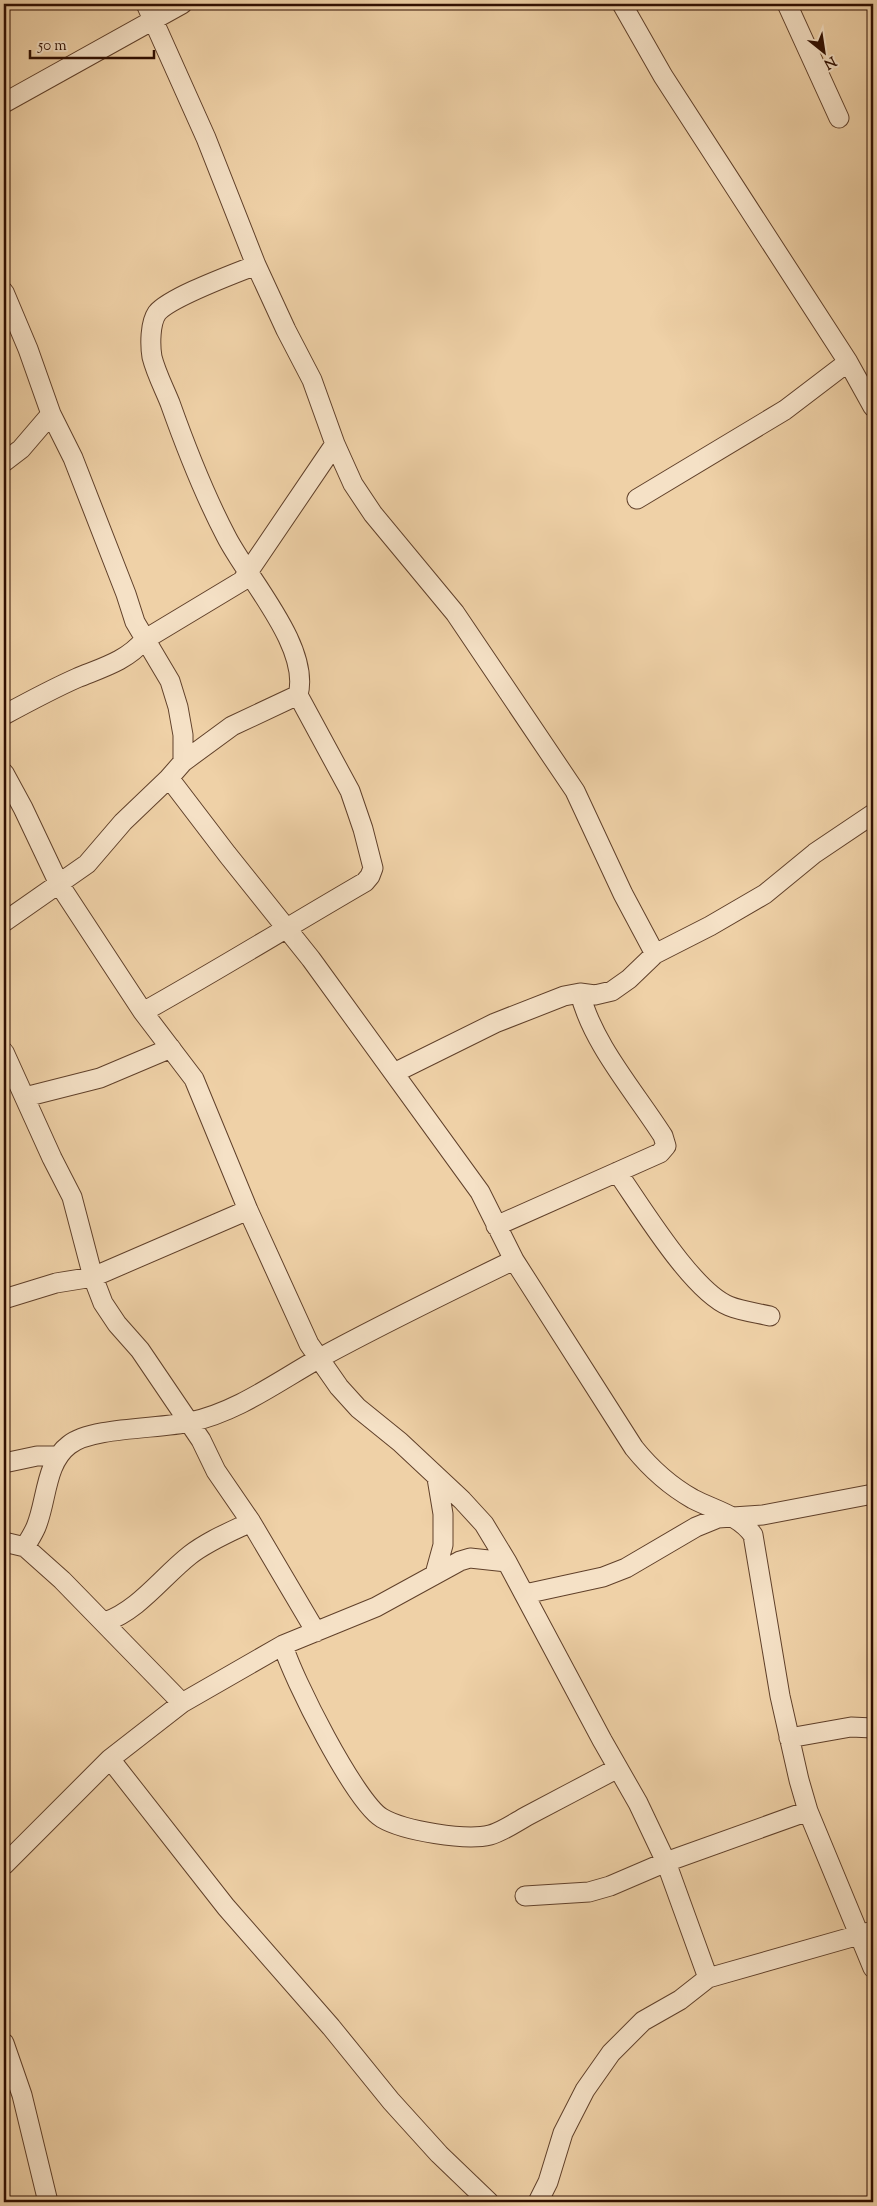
<svg xmlns="http://www.w3.org/2000/svg" width="877" height="2206" font-family="'Sorts Mill Goudy',serif">
	<rect width="100%" height="100%" fill="#efd1a7"/>
	<filter id="stains"><feTurbulence type="fractalNoise" baseFrequency=".004" numOctaves="4"/><feColorMatrix values="0 0 0 0 .2 0 0 0 0 .09 0 0 0 0 .02 0 0 0 .5 -.17"/></filter>
	<radialGradient id="worn" r=".72"><stop offset=".6" stop-color="#630" stop-opacity="0"/><stop offset="1" stop-color="#630" stop-opacity=".3"/></radialGradient>
	<g fill="none" stroke-linecap="round" stroke-linejoin="round">
		<g stroke="#60402a" stroke-width="21">
			<path id="minor" d="M146 4 206 138 256 265 286 330 312 380 335 444 353 484 373 514 455 613 575 791 623 894 655 954 710 926 765 894 815 853 873 814
				M622 4 663 76 848 362 873 407
				M787 4 839 118
				M4 103 182 4
				M4 292 28 349 51 414 73 458 126 594 135 622 170 681 178 707 183 735V762
				M4 462 21 449 51 414
				M637 499 785 410 848 362
				M4 715C28 702 52 689 77 678 101 668 127 661 144 640L242 581 335 444
				M4 773 23 808 59 884 143 1012 194 1079 248 1210 309 1344 339 1387 358 1408 400 1442 462 1500 484 1524 507 1562 602 1740 638 1803 666 1862 708 1978
				M169 778 227 854 311 959 480 1192 514 1260 634 1448C651 1469 670 1486 693 1499 714 1510 739 1515 753 1535L780 1696 799 1780 808 1811 873 1968
				M4 922 87 864 123 822 169 778 183 762 232 726 298 695
				M143 1012C218 970 291 925 365 882L370 876 373 868 363 829 350 791 298 695C311 647 247 578 226 536 204 494 186 448 170 403 164 388 156 373 152 357 150 345 150 323 157 313 170 297 234 274 256 265
				M4 1052 52 1158 72 1197 93 1277 103 1303 117 1324 140 1350 201 1440 216 1471 251 1522 316 1632
				M394 1073 495 1023 564 996 580 993 595 995 612 991 629 979 655 954
				M25 1097 100 1078 171 1048
				M617 1172C641 1206 692 1291 729 1306 741 1311 757 1313 770 1316
				M496 1226 660 1153 666 1146 663 1136C635 1092 592 1043 580 993
				M4 1299 56 1283 93 1277 248 1210
				M4 1463 37 1456H57
				M4 1542 25 1547 62 1580 182 1703
				M25 1547C29 1540 33 1534 36 1527 47 1501 45 1463 69 1445 91 1427 160 1429 190 1422 237 1412 277 1382 318 1359 382 1324 448 1292 514 1260
				M435 1574 443 1545V1514L437 1478
				M525 1594 603 1577 626 1568 696 1527 718 1518 763 1515 873 1494
				M105 1622C139 1610 162 1577 190 1555 208 1541 230 1532 251 1522
				M283 1645C292 1677 355 1802 382 1818 404 1831 466 1841 490 1835 502 1832 516 1822 527 1816 557 1800 588 1784 618 1768
				M789 1738 851 1727 873 1728
				M110 1759 226 1907 331 2027 391 2101 439 2154 489 2202
				M4 1865 110 1759 182 1703 283 1645 376 1607 460 1561 470 1558 507 1562
				M525 1896 589 1892 610 1886 666 1862 808 1811
				M4 2043 22 2095 48 2202
				M538 2202 548 2182 563 2133 585 2090 611 2053 643 2021 680 2000 708 1978 873 1931"/>
		</g>
		<use href="#minor" stroke="#f5e1c6" stroke-width="19"/>
	</g>
	<rect width="877" height="2206" fill="none" stroke="#efd1a7" stroke-width="20"/>
	<rect x="5" y="5" width="867" height="2196" fill="none" stroke="#300f01" stroke-width="2.5"/>
	<rect x="10" y="10" width="857" height="2186" fill="none" stroke="#300f01"/>
	<g transform="translate(824 52) rotate(150)" stroke="#f5e1c6" stroke-width="4" paint-order="stroke">
	<path d="M0-4L9 19L0 12L-9 19Z" fill="#300f01"/>
	<text y="-8" font-size="14" font-weight="bold" text-anchor="middle" fill="#300f01">N</text>
	</g>
	<path d="M30 50v8h124v-8" fill="none" stroke="#300f01" stroke-width="2.5"/>
	<text x="38" y="50" font-size="15" fill="#300f01" stroke="#f5e1c6" stroke-width="4" paint-order="stroke">50 m</text>
	<rect width="100%" height="100%" filter="url(#stains)"/>
	<rect width="100%" height="100%" fill="url(#worn)"/>
</svg>
